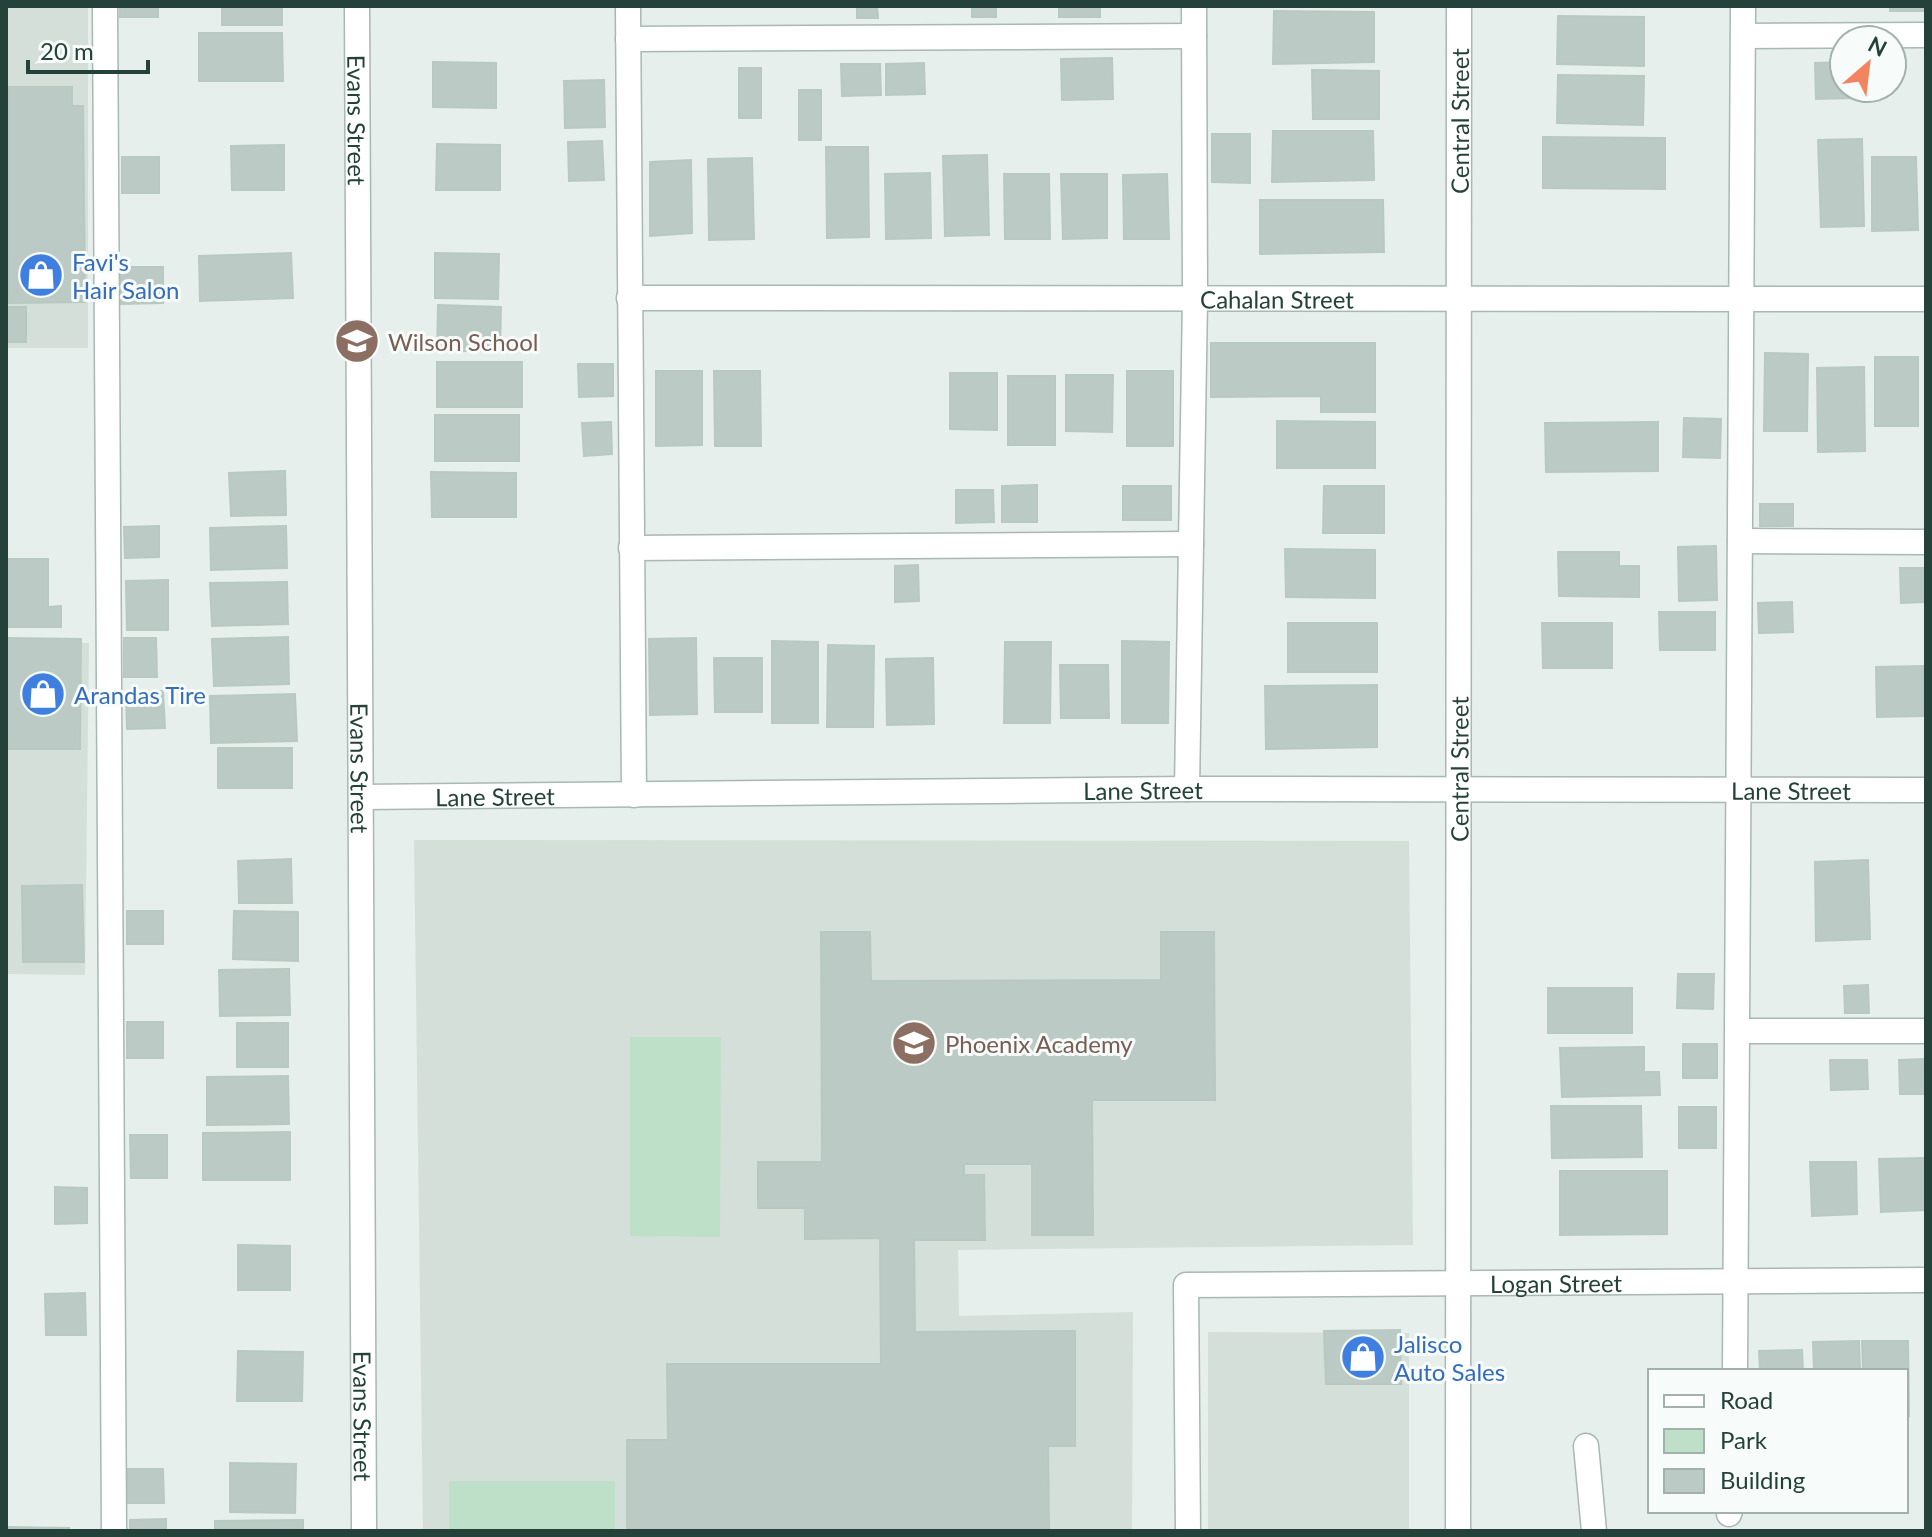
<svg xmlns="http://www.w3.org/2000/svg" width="1932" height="1537" font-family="Lato,sans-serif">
	<rect width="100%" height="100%" fill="#e6efeb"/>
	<path fill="#d4dfda" d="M6 6H88V348H6Z
		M6 642 89 643 85 975 6 974Z
		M414 840 1409 841 1413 1245 958 1250 959 1316 1133 1312 1132 1531H423Z
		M1208 1332 1409 1333V1531H1208Z"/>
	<path fill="#bfe0c8" d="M630 1037H721L720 1237 630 1236Z
		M449 1481H615V1531H449Z"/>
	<path fill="#bbcac4" stroke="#b8c9c2" stroke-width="2" d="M120 6H158V17H120Z
		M222 6H282V25H222Z
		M857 6H877L878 18H857Z
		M972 6H996V17H972Z
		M1059 6H1100V17H1059Z
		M1890 6H1926V11H1890Z
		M1274 11 1374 12V62L1273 64Z
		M1558 16 1644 17V66L1557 64Z
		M199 33H282L283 81H199Z
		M1112 58 1113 99 1062 100 1061 59Z
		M433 62 496 63V108L433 107Z
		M1844 62V88H1855L1856 98 1816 99 1815 63Z
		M924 63 925 94 886 95V64Z
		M841 64H880L881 95 842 96Z
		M739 68H761V118H739Z
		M1312 70 1379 71V119H1313Z
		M1558 75 1644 76 1643 125 1557 123Z
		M604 80 605 127 565 128 564 81Z
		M8 87H72V106H83L85 302 9 303Z
		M799 90H821V140H799Z
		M1273 131H1373L1374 180 1272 182Z
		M1212 134H1250V183L1212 182Z
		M1543 137 1665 138V189L1543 188Z
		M1862 139 1864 226 1821 227 1818 140Z
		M602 141 604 180 569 181 568 142Z
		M437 144 500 145V190H436Z
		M284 145V190H232L231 146Z
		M826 147H868L869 237 827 238Z
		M987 155 989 235 945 236 943 156Z
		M122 157H159V193H122Z
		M1872 157H1916L1918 230 1872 231Z
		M752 158 754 239 709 240 708 159Z
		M691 160 692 233 650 236V162Z
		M930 173 931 238 886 239 885 174Z
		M1004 174H1049L1050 239H1005Z
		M1061 174H1107V238L1063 239Z
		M1167 174 1169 239H1124L1123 175Z
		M1260 200H1383L1384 252 1260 254Z
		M291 253 293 298 200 301 199 256Z
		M435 253 499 254 498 299 435 298Z
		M120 267H163V303L121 304Z
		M438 305 501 307 500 351H437Z
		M6 307H26V342H6Z
		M1211 343H1375V412H1321V396L1211 397Z
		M1765 353 1808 354 1807 431H1764Z
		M1875 357H1918V426H1875Z
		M437 362H522V407H437Z
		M578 364H613V396L579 397Z
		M1864 367 1865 451 1818 452 1817 368Z
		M656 371H702V445L656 446Z
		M714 371H760L761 446H715Z
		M1127 371H1173V446H1127Z
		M950 373H997V430L950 429Z
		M1066 375H1113L1112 432 1066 431Z
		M1008 376H1055V445H1008Z
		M435 415H519V461H435Z
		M1684 418 1721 419 1720 458 1683 457Z
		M1277 421 1375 422V468H1277Z
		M611 422 612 454 584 456 582 423Z
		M1658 422V471L1546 472 1545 423Z
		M285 471 286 515 231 516 229 473Z
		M431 472 516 473V517H432Z
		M1037 485V522H1002V486Z
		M1123 486H1171V520H1123Z
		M1324 486H1384V533H1323Z
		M956 490H993L994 522 956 523Z
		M1760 504H1793V526H1760Z
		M159 526V557L125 558 124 527Z
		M286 526 287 568 211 570 210 528Z
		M1716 546 1717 600 1679 601 1678 547Z
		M1285 549 1375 550V598L1286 597Z
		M1558 552H1619V566H1639V597L1559 596Z
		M6 559H48V607L61 606V627H6Z
		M918 565 919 601 895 602V566Z
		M1900 568H1926V602L1901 603Z
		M168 580V630H127L126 581Z
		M287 582 288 624 212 626 210 583Z
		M1792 602 1793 632 1759 633 1758 603Z
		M1659 612H1715V650H1660Z
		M1288 623H1377V672H1288Z
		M1542 623H1612V668H1543Z
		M288 637 289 684 214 686 212 639Z
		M6 638 81 639 80 749H6Z
		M124 638H156L157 677H124Z
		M696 638 697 714 650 715 649 639Z
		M772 641 818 642V723H772Z
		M1122 641 1169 642 1168 723H1122Z
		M1005 642H1051L1050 723H1004Z
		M828 645 874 646 873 727H827Z
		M714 658H762V712H715Z
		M933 658 934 724 887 725 886 659Z
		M1060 665H1108L1109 718H1061Z
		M1923 666 1924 716 1877 717 1876 667Z
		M1377 685V747L1266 749 1265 686Z
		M163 691 165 728 127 729 126 693Z
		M295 694 297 741 211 743 210 696Z
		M218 748H292V788H218Z
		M291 859 292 903H239L238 861Z
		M1868 860 1870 939 1816 941 1815 862Z
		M82 885 84 962H23L22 886Z
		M127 911H163V944H127Z
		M234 911 298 912V961L233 959Z
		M821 932H870L871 981 1161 980V932H1214L1215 1100H1092L1093 1235H1032V1164H964V1175H984L985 1240H914L915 1332 1075 1331V1446H1048L1049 1531H627V1440H668L667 1364H881L880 1238 805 1239V1208H758V1162H822Z
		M289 969 290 1015 220 1016 219 970Z
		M1678 974H1714L1713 1009 1677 1008Z
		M1868 985 1869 1013H1845L1844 986Z
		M1548 988H1632V1033H1548Z
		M127 1022H163V1058H127Z
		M237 1023H288V1067H237Z
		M1683 1044H1717V1078H1683Z
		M1644 1047V1072H1659L1660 1095 1562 1097 1560 1048Z
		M1924 1059 1925 1094H1900L1899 1060Z
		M1830 1060H1867L1868 1089 1831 1090Z
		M288 1076 289 1124 207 1125V1077Z
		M1551 1106H1641L1642 1157 1552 1158Z
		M1679 1107H1716V1148H1679Z
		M290 1132V1180H203V1133Z
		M130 1135H167V1178H131Z
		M1925 1158 1926 1210 1881 1212 1879 1159Z
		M1810 1162H1856L1857 1214 1812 1216Z
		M1560 1171H1667V1234L1560 1235Z
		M55 1187 87 1188V1223L55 1224Z
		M238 1245 290 1246V1290H238Z
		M85 1293 86 1335H46L45 1294Z
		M1400 1330 1401 1384H1326L1324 1331Z
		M1859 1341 1860 1371H1814L1813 1342Z
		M1862 1341H1908L1909 1416H1906V1371H1863Z
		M1802 1350 1803 1371H1760L1759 1351Z
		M238 1351 303 1352 302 1401H237Z
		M230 1463 296 1464 295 1513 230 1512Z
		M127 1469H163L164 1503H127Z
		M166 1519V1531H130V1520Z
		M303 1520V1531H215V1521Z
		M6 1527 69 1528V1531H6Z"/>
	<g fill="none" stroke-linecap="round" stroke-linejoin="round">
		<g stroke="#a8b8b2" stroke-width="27">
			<g id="minor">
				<path d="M105 6 114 1531"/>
				<path id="s1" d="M357 6 364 1531"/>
				<path d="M628 6 634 795"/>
				<path d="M1743 36 1926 35"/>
				<path d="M628 39 1194 36"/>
				<path id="s2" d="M629 298 1926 299"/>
				<path d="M1740 541 1926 542"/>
				<path d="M631 548 1191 544"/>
				<path d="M1187 789 1195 299 1194 6"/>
				<path id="s3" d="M361 797 1187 789 1926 790"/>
				<path d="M1739 1031H1926"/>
				<path d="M1735 1371 1743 6"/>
				<path d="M1586 1446 1594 1531"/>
				<path d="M1729 1514 1730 1511"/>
				<path id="s4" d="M1188 1531 1186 1285 1926 1280"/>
				<path id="s5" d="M1458 1531 1459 6"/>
			</g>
		</g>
		<use href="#minor" stroke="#fff" stroke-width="24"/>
	</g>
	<defs>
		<g id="shop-disc" transform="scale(2.3)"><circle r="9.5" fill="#3f7fe0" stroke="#f7fbf9"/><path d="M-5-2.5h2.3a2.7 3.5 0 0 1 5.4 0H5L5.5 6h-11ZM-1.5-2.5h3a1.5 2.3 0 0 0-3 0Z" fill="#fff"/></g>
		<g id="school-disc" transform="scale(2.3)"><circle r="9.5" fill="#8d6e63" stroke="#f7fbf9"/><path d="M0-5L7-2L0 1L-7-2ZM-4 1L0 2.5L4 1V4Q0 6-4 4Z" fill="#fff"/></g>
	</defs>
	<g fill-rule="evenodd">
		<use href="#shop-disc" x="41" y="275"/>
		<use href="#school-disc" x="357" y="341"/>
		<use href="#shop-disc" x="43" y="694"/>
		<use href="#school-disc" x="914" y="1043"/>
		<use href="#shop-disc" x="1363" y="1357"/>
	</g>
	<g text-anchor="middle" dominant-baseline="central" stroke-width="6" stroke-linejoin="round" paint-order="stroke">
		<g font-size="24" fill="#24423a" stroke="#f7fbf9">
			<text stroke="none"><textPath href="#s1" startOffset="114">Evans Street</textPath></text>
			<text stroke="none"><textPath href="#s5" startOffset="1410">Central Street</textPath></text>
			<text stroke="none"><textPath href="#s2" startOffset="648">Cahalan Street</textPath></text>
			<text stroke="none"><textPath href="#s1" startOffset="762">Evans Street</textPath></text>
			<text stroke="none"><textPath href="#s5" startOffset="762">Central Street</textPath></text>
			<text stroke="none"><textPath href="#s3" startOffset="782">Lane Street</textPath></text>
			<text stroke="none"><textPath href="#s3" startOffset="1430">Lane Street</textPath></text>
			<text stroke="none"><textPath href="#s3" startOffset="134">Lane Street</textPath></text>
			<text stroke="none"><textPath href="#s4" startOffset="616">Logan Street</textPath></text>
			<text stroke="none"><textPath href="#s1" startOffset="1410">Evans Street</textPath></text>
		</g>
		<g font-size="24" fill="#366cbe" stroke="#f7fbf9" text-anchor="start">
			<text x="72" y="261">Favi's<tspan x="72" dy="28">Hair Salon</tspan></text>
			<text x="74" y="694">Arandas Tire</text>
			<text x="1394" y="1343">Jalisco<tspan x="1394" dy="28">Auto Sales</tspan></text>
		</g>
		<g font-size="24" fill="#785e54" stroke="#f7fbf9" text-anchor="start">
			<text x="388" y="341">Wilson School</text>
			<text x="945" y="1043">Phoenix Academy</text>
		</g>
	</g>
	<rect width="1932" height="1537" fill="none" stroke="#24423a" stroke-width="16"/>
	<rect x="1648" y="1369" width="260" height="144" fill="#f7fbf9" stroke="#a3b1ad" stroke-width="2"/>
	<rect x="1664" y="1395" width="40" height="12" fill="#ffffff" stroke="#a3b1ad" stroke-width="2"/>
	<text x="1720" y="1409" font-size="24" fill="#24423a">Road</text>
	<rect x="1664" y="1429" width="40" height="24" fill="#bfe0c8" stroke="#a3b1ad" stroke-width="2"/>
	<text x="1720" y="1449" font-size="24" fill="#24423a">Park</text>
	<rect x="1664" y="1469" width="40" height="24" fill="#bbcac4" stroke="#a3b1ad" stroke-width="2"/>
	<text x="1720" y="1489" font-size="24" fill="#24423a">Building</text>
	<g transform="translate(1868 64) rotate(28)"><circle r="38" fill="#f7fbf9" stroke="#a3b1ad" stroke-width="2"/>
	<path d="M0-6L14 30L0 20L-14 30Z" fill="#f4845f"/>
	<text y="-12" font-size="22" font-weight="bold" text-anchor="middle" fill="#24423a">N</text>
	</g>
	<path d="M28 60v12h120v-12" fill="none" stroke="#24423a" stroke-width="4"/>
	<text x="40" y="60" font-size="24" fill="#24423a" stroke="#f7fbf9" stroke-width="6" paint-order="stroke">20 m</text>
</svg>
